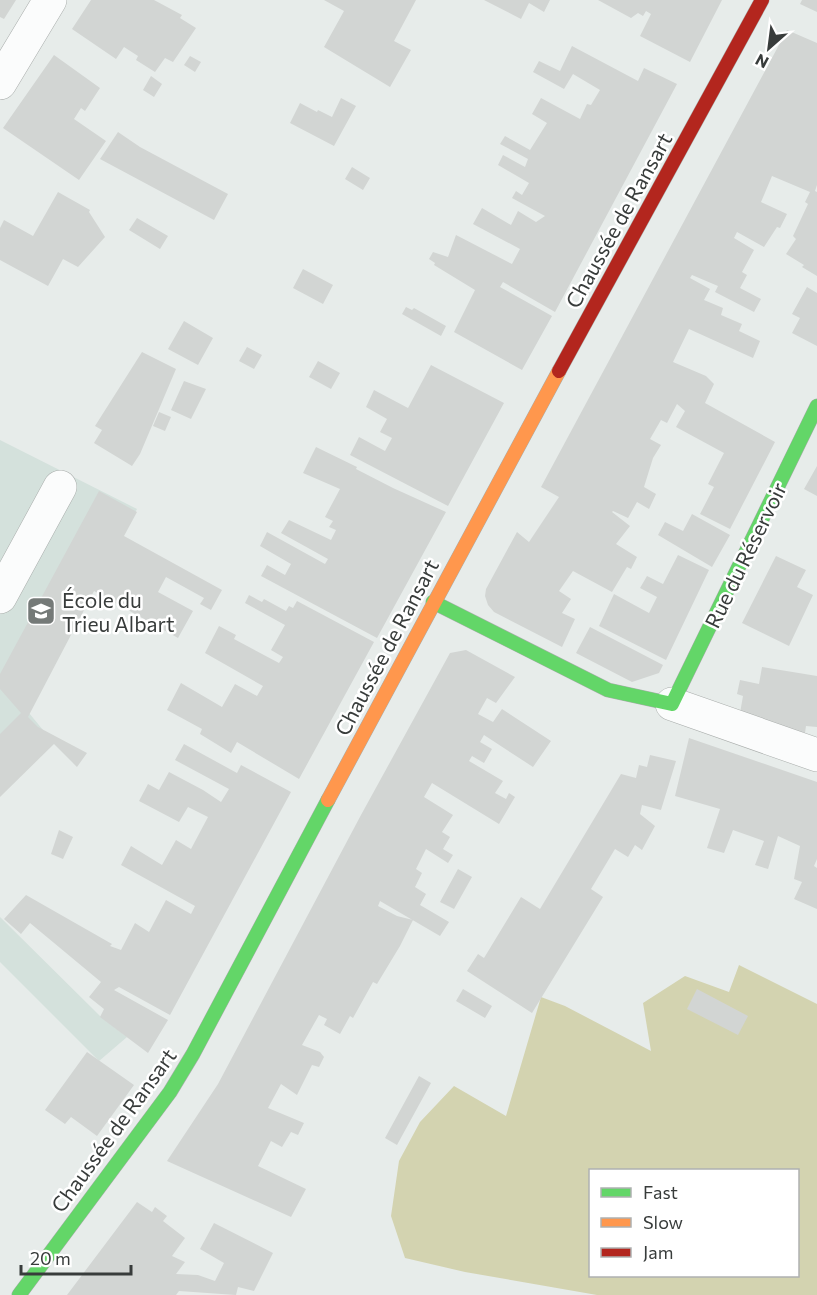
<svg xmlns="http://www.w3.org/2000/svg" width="817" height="1295" font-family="Commissioner,sans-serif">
	<rect width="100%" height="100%" fill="#e7ecea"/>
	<path fill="#d4e1dc" d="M0 440 137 509 29 713 52 741 0 794Z
		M0 917 100 1016 127 1037 99 1061 0 962Z"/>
	<path fill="#d3d3b0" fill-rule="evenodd" d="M739 965 817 1004V1295H597L465 1272 405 1258 391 1216 399 1161 420 1122 454 1086 506 1116 541 997 565 1006 651 1051 643 1003 685 976 729 992ZM590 1170H798V1276H590Z"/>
	<path fill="#d2d5d3" d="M0 0H16L4 19 0 17Z
		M91 0H154L182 15 180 18 196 28 173 62 165 58 155 72 136 60 138 56 124 47 116 59 72 29Z
		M324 0H416L394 41 411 50 390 87 324 47 344 11Z
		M484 0H550L544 12 529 3 521 19Z
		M598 0H722L690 62 640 36 651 14 646 11 643 16 638 13 631 18Z
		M802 0H817V12L800 4Z
		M787 30 817 43V185L815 191 817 192V276L802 267 804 265 786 254 796 239 793 236 808 204 805 202 810 192 772 176 761 202 787 214 780 228 777 227 764 247 737 232 734 238 754 250 742 272 747 275 740 288 761 299 754 312 715 292 718 286 692 275 690 278 710 289 704 300 723 308 721 315 742 324 739 331 760 341 753 358 689 329 673 362 706 376 714 384 705 403 775 442 730 529 700 514 714 487 708 484 724 453 676 427 685 411 677 404 667 423 661 420 650 439 661 445 653 458 644 487 656 494 649 509 637 502 628 518 613 511 612 512 630 526 616 544 637 557 631 569 627 567 612 592 573 571 559 591 571 599 562 613 575 619 562 647 494 612 488 605 485 596 486 589 517 532 529 542 559 497 541 487Z
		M572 46 638 81 644 68 677 84 555 312 503 282 500 287 552 316 522 370 454 332 475 290 434 265 435 263 429 259 433 252 448 257 456 235 512 264 520 249 473 224 482 208 511 225 518 211 536 222 545 216 512 198 516 191 522 195 529 183 498 165 503 155 525 167 528 159 500 144 505 136 530 150 547 123 532 114 541 98 580 119 587 104 591 105 600 90 573 74 564 89 533 72 539 61 560 71Z
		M54 55 100 88 85 111 81 108 74 119 106 141 79 180 3 128Z
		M190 56 201 62 195 72 184 65Z
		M151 76 162 84 154 97 143 90Z
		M341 98 356 106 334 146 290 123 300 103 317 112 318 110 332 117Z
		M118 132 140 147 228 194 214 220 100 159Z
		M352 167 370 178 363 190 345 179Z
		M58 192 90 210 89 212 105 237 78 267 63 259 48 286 0 260V228L4 220 33 236Z
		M137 218 168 236 160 249 129 230Z
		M303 269 333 285 323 304 293 288Z
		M807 287 817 293V346L792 333 800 318 792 314Z
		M406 307 412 310 414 308 446 326 441 336 402 314Z
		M184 321 213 338 198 365 168 349Z
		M247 347 262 355 254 369 239 361Z
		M142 352 176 369 140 454 132 466 94 443 102 430 95 426Z
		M318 361 340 373 331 389 309 377Z
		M431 365 504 403 448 506 350 455 359 437 385 451 392 438 380 432 387 419 366 407 374 390 408 408Z
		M184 381 206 389 191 419 171 410Z
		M159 412 171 417 165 431 153 426Z
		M316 447 357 467 356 469 393 488 446 512 377 638 261 576 267 565 285 575 291 564 260 546 267 532 325 564 328 559 281 533 289 520 331 540 336 530 329 527 333 521 325 517 340 489 303 473Z
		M817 466V496L804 489Z
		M99 491 137 512 124 536 222 590 211 610 200 604 204 598 166 577 158 592 193 611 178 638 94 591 28 717 38 727 87 753 77 767 54 744 0 797V734L21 713 0 689V674Z
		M692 514 730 535 712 567 658 535 665 522 683 531Z
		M678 555 709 570 666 660 599 626 614 594 649 613 657 597 640 588 647 576 663 584Z
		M776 556 806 570 797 587 813 595 789 646 742 623Z
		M249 595 262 602 264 599 286 611 289 606 293 608 297 601 374 642 299 779 237 742 231 753 200 734 202 729 167 710 181 683 222 707 235 684 257 696 263 686 205 653 219 626 236 635 234 639 279 663 283 657 271 650 285 625 245 603Z
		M590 627 663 665 659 673 632 682 576 653Z
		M466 650 515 677 496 703 487 698 478 714 493 722 502 709 551 741 533 767 484 735 480 742 492 749 484 763 472 756 469 761 503 781 495 793 506 799 509 793 515 797 499 824 432 783 424 797 453 815 442 832 450 837 443 849 453 855 448 863 426 849 416 869 422 873 415 887 426 894 420 905 449 922 440 936 380 901 378 906 397 916 413 920 400 946 377 984 373 982 353 1018 350 1016 340 1034 324 1025 327 1019 319 1015 302 1045 320 1052 324 1057 319 1067 312 1065 297 1095 281 1084 268 1108 304 1123 298 1135 291 1132 282 1147 271 1141 258 1166 306 1189 291 1217 167 1161 218 1084 361 815 450 653Z
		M762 667 817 676V727L806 726 805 733 740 713 743 696 737 694 740 680 759 684Z
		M689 738 817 782V859L814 866 817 868V909L794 899 802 882 794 879 800 846 778 836 768 869 755 865 764 841 733 830 724 853 707 848 720 809 675 796Z
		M184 744 237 773 241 765 291 792 170 1015 119 987 114 990 168 1020 148 1053 100 1017 104 1009 89 997 101 982 30 923 21 934 4 919 26 895 112 944 110 946 121 950 135 923 149 932 166 900 191 914 195 906 121 865 131 846 162 865 176 840 191 849 208 817 188 807 179 822 139 801 148 784 159 790 169 772 203 790 221 802 229 789 175 760Z
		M650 755 676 761 661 810 642 805 640 814 655 826 642 850 635 845 628 857 615 849 591 889 603 897 532 1013 467 971 478 954 484 958 521 897 540 909 621 774 636 778 639 765 647 767Z
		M59 830 73 837 63 859 51 854Z
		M458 869 472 877 454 909 440 902Z
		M463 989 492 1006 485 1018 456 1001Z
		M697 989 748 1016 738 1035 687 1009Z
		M87 1052 134 1085 97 1136 71 1117 65 1124 45 1110Z
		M419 1076 431 1083 397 1145 385 1138Z
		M137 1202 152 1212 155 1207 167 1216 163 1221 185 1238 172 1256 185 1262 176 1274 198 1275 215 1281 224 1263 200 1249 214 1223 273 1253 254 1291 238 1287 236 1295 179 1291 176 1295H67Z"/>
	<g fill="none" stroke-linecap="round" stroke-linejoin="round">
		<g stroke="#a9adab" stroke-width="34">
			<path id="street" d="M0 83 50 0
				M0 597 60 487
				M672 704 817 755"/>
		</g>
		<g stroke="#a9adab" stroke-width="15">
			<path id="fast" d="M433 602 608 690 672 704 817 406
				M19 1295 170 1092 193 1054 328 800"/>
		</g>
		<g stroke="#a9adab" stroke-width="15">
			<path id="slow" d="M328 800 559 371"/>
		</g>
		<g stroke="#a9adab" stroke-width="15">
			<path id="jam" d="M559 371 762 0"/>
		</g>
		<use href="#street" stroke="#fbfcfc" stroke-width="33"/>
		<use href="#fast" stroke="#63d668" stroke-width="14"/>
		<use href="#slow" stroke="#ff974d" stroke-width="14"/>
		<use href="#jam" stroke="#b3261e" stroke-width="14"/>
	</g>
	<defs>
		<g id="school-square" transform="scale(1.5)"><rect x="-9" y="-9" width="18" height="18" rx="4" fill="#757a78" stroke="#fff"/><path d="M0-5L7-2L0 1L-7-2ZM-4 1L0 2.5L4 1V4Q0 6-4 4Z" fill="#fff"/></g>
	</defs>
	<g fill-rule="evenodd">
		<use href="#school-square" x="41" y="611"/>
	</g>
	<g text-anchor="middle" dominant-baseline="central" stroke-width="5" stroke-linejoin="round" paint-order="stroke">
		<g font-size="21" fill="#383c3b" stroke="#fff">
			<text transform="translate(618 220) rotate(-61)">Chaussée de Ransart</text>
			<text transform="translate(745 555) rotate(-64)">Rue du Réservoir</text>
			<text transform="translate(386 647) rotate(-62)">Chaussée de Ransart</text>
			<text transform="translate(113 1130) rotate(-54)">Chaussée de Ransart</text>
		</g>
		<g font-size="21" fill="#383c3b" stroke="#fff" text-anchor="start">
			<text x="62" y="599">École du<tspan x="62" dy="24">Trieu Albart</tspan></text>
		</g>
	</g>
	<rect x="589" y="1169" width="210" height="108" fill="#ffffff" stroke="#afb1b1" stroke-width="1.5"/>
	<rect x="601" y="1188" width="30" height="9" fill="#63d668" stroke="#afb1b1" stroke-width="1.5"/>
	<text x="643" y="1199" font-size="18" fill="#383c3b">Fast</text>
	<rect x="601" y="1218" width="30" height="9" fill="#ff974d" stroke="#afb1b1" stroke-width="1.5"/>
	<text x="643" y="1229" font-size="18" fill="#383c3b">Slow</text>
	<rect x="601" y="1248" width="30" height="9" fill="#b3261e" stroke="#afb1b1" stroke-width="1.5"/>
	<text x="643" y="1259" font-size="18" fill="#383c3b">Jam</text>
	<g transform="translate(769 48) rotate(208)" stroke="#ffffff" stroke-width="4.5" paint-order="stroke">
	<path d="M0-4.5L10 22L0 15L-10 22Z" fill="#383c3b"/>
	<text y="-9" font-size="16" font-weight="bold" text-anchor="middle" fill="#383c3b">N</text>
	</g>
	<path d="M21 1265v9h110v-9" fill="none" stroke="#383c3b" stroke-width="3"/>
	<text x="30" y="1265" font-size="18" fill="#383c3b" stroke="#ffffff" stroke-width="4.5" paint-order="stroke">20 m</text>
</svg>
